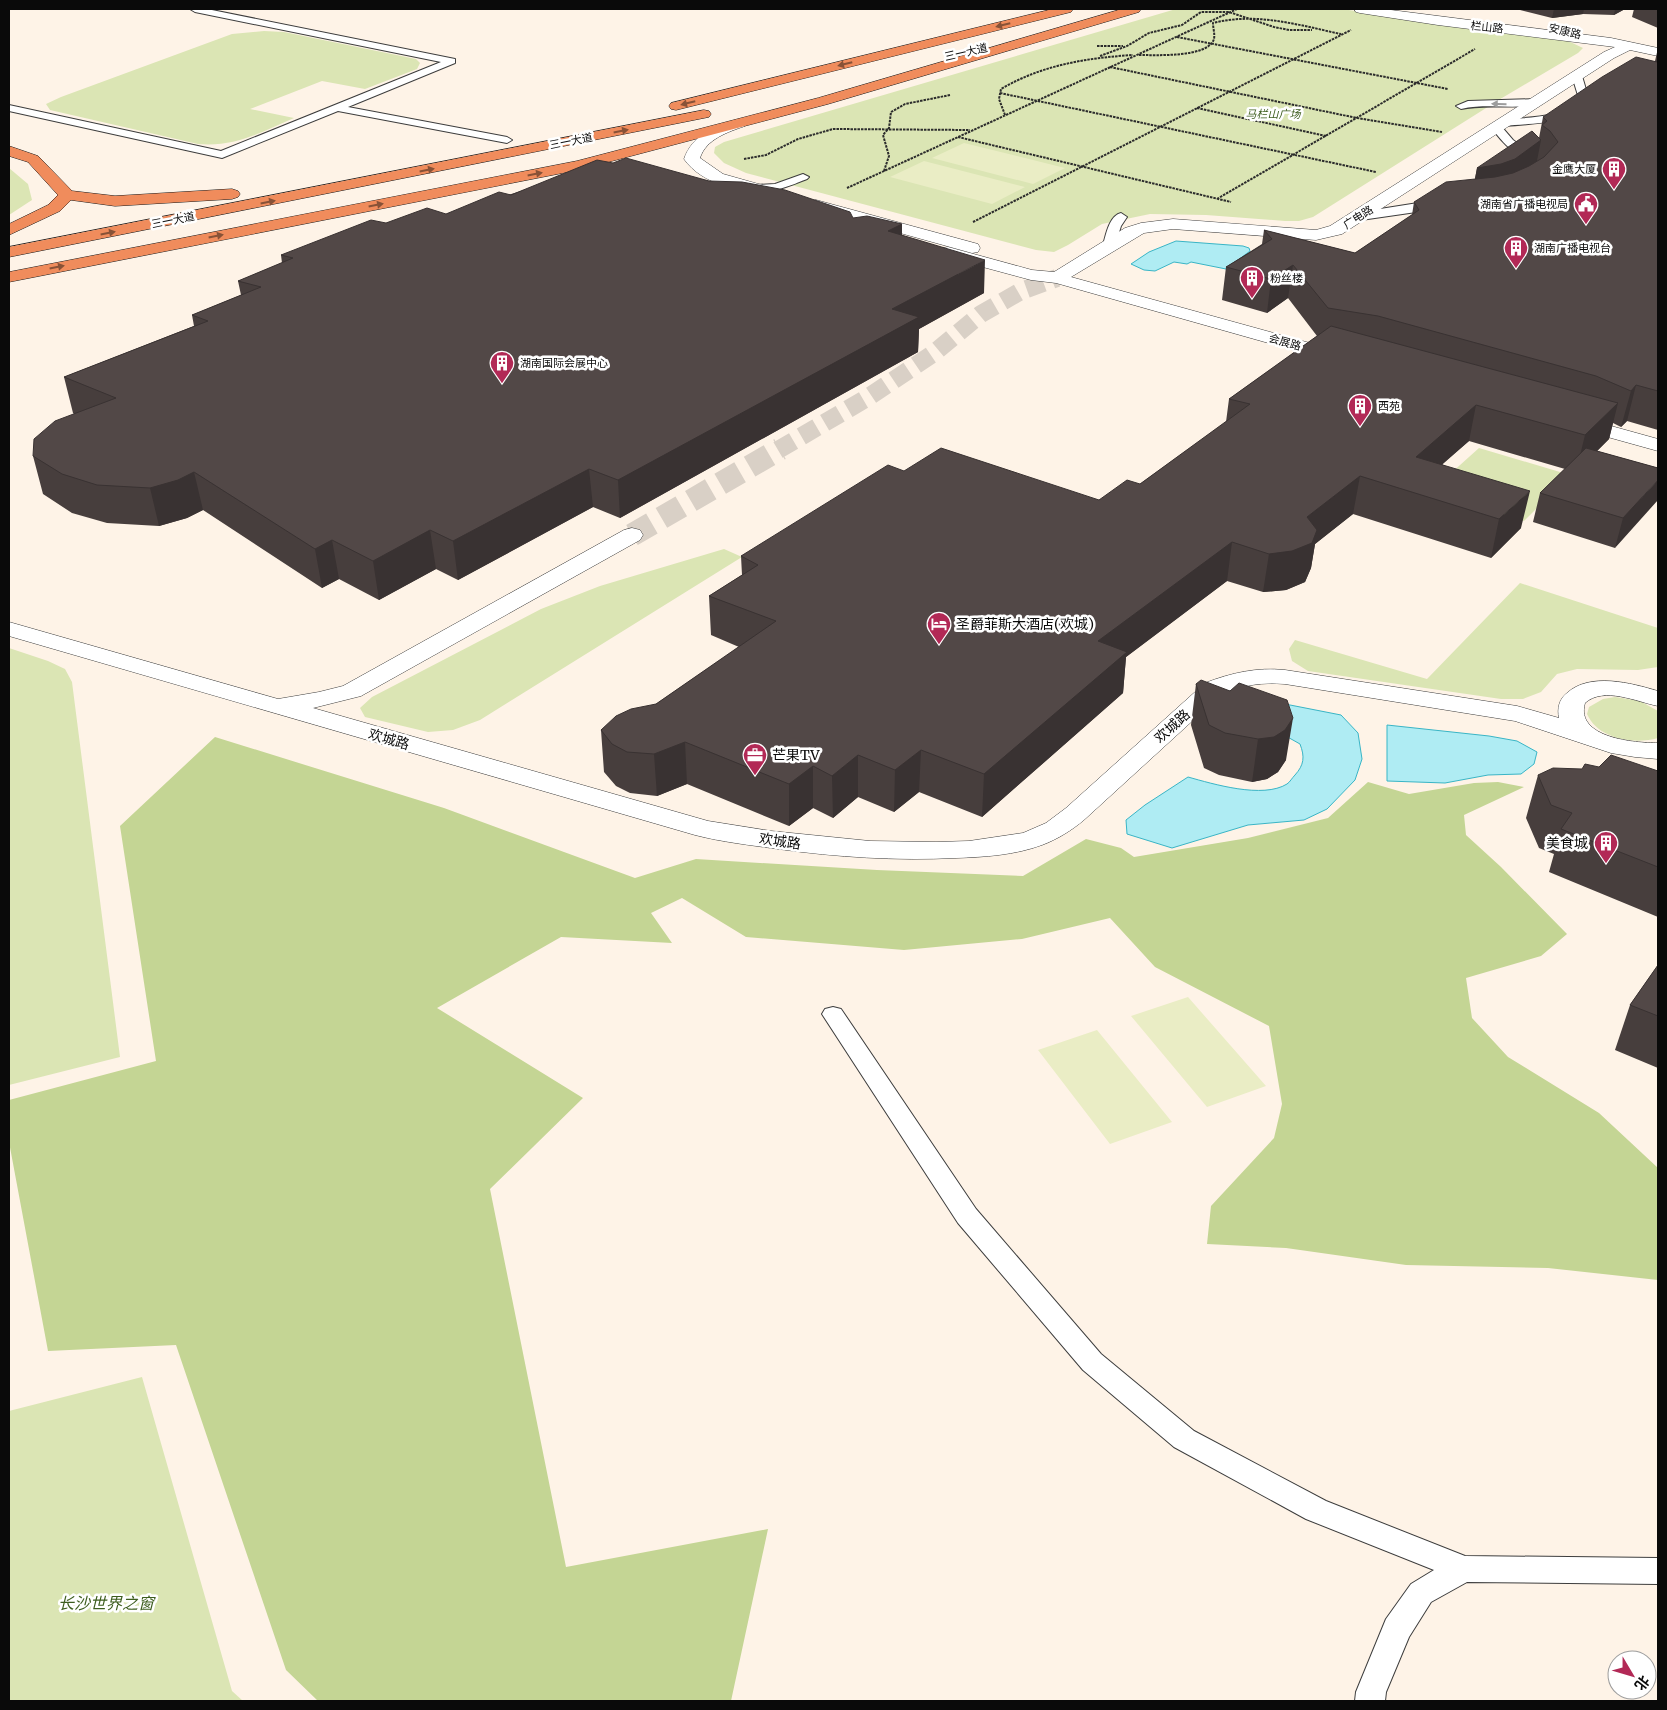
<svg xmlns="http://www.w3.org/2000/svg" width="1667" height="1710" font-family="Merriweather,'Noto Sans SC',serif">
	<rect width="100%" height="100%" fill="#fef3e7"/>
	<path fill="#dbe5b4" d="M1176 9H1343L1424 23 1564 39 1583 48 1578 53 1502 98 1313 217 1299 221H1285L1206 215 1150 214 1102 224 1068 245 1054 252 1036 250 746 173 724 163 714 153 715 147 724 142Z
		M264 31 284 32 416 59 420 63 417 69 365 89 322 81 250 109 294 118C259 133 236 147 198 144L50 110 46 104 61 97 232 34Z
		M9 168 28 184 32 200 9 215Z
		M1479 448 1570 475 1524 521 1430 492Z
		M724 549 742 557 480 720 453 730 428 732 365 717 360 708 372 697 541 609 600 586Z
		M1520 583 1658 628V667L1638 670 1577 669 1557 674 1541 692 1523 699H1501L1308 671 1292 661 1289 649 1295 640 1427 679Z
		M9 648 48 661 65 669 72 682 120 1057 9 1085Z
		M1615 697 1640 701 1658 711V738C1634 745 1598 739 1587 714L1589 707 1603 699Z
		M142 1377 232 1691 243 1701H9V1411Z"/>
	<path fill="#c4d594" d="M215 737 444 808 635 878 696 859 877 870 1023 876 1086 839 1121 848 1134 857 1248 838 1328 818 1368 782 1409 794 1474 783 1498 782 1524 787 1464 815 1466 835 1501 867 1567 934 1541 956 1466 978 1472 1018 1508 1057 1599 1113 1658 1168V1280L1548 1268 1406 1265 1286 1248 1207 1244 1211 1206 1274 1138 1282 1104 1269 1026 1155 967 1110 918 1022 939 904 950 746 937 682 898 651 913 672 943 561 937 437 1008 583 1098 490 1189 566 1567 768 1529 731 1701H318L286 1670 176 1345 48 1351 9 1142V1100L156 1061 120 826Z"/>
	<path fill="#eaedc5" d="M964 143 1065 168 1033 184 932 158Z
		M924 161 1025 187 992 204 890 177Z
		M1188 997 1266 1086 1207 1107 1131 1016Z
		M1097 1030 1172 1122 1110 1144 1038 1050Z"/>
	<path fill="#afecf3" stroke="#39b5c6" d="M1176 241 1243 246 1249 248 1250 251 1226 269 1191 262 1187 264 1174 262 1155 271 1144 270 1131 264 1149 252Z
		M1285 704 1341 715 1358 733 1362 759 1355 780 1327 809 1304 820 1248 825 1172 848 1127 834 1126 820 1145 805 1188 777C1213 784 1263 799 1287 784 1290 782 1292 778 1295 775 1304 765 1305 757 1300 744L1284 735Z
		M1387 725 1489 736 1517 741 1537 752 1534 764 1521 774 1488 775 1445 783 1387 781Z"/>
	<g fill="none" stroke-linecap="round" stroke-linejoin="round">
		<path stroke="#d9d0c6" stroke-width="18" stroke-dasharray="18 9" stroke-linecap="butt" d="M778 450 867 398 934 353 981 314 1021 291 1057 278"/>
		<path stroke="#d9d0c6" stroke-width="23" stroke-dasharray="23 11" stroke-linecap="butt" d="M632 535 780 449"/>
		<g stroke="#3d3d3d" stroke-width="2">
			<path id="service" d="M190 9H207L455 59V63L348 107 507 137 512 140 507 143 338 111 222 158 9 111V105L221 151 441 62 195 12Z
				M1577 73 1582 76 1590 103C1571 125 1531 123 1504 126L1499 123 1504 120C1529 117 1558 118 1580 102L1572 76Z
				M1537 99 1541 100 1542 102 1541 104C1515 110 1487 103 1461 109L1456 106 1468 101Z
				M1497 125 1501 126 1513 140 1538 158 1540 160 1538 162C1524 166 1499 139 1492 128Z
				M803 174 809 177 807 179C794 184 761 199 750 188L756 185 775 184Z
				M1440 202 1444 204 1446 206 1444 208 1361 220 1355 216 1361 212 1418 203Z
				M1121 213 1127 217 1121 226 1115 245 1109 249 1105 248 1103 245C1106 235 1109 216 1121 213Z
				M833 1007 841 1009 976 1209 1101 1354 1194 1431 1326 1501 1465 1556 1658 1558V1584L1467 1582 1431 1602 1409 1637 1386 1692 1385 1701H1355L1356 1692 1386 1619 1411 1584 1434 1570 1306 1519 1174 1447 1083 1370 958 1223 822 1014 825 1009Z"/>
		</g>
		<g stroke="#3d3d3d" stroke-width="1">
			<path id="minor" d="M1354 9H1383L1611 38 1658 48V56L1630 50 1614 58 1342 234 1316 240 1173 229 1144 233 1071 277 1346 353 1348 357 1346 361 1339 363 1332 361 1056 283 1031 280 942 256 940 252 942 248 948 247 1032 270 1054 272 1125 228 1141 223 1173 219 1316 230 1330 226 1604 52 1615 47 1438 25 1360 13 1356 12Z
				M740 119 745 120 747 123 745 126C728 132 706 139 700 158L723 174 776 189 778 192 776 195 770 197C741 190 703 186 684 159 692 135 717 124 740 119Z
				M816 200 978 244 980 248 978 252 972 253 810 208 808 205 810 202Z
				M1575 416 1658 439V451L1568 426 1565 422 1568 418Z
				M632 528 640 530 643 535 640 540 361 696 313 708 708 821 771 831 870 841 936 842 969 841 1023 833 1046 823 1066 808 1205 683C1231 673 1257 667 1285 670L1517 706 1559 718C1557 709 1559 699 1567 693 1590 672 1631 683 1658 691V706C1637 702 1604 686 1585 703 1575 738 1635 743 1658 743V759L1635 757 1611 753 1515 721 1285 684C1263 682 1244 685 1223 693L1084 820C1072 830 1058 839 1042 845 1015 855 985 857 956 858 896 861 837 857 778 849 750 845 722 842 695 835L9 636V622L278 699 319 692 343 686 624 530Z"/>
		</g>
		<g stroke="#1b1b1b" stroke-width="1">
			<path id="trunk" d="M1053 9H1073L1071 12 676 110 671 109 669 106 671 103Z
				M1122 9H1141L1139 12 828 104 578 170 9 282V272L577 161 818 98Z
				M704 110 709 111 711 114 709 117 9 257V247Z
				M9 146 38 156 72 191 115 196 232 189 238 191 240 194 238 197 232 199 115 206 71 200 60 211 9 235V224L48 205 58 195 28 162 9 156Z"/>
		</g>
		<path stroke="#2c2c2c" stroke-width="2" stroke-dasharray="2.5 1" stroke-linecap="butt" d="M1177 37 1448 89
			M1097 46H1123
			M1139 55C1155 55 1208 58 1214 39 1215 34 1213 28 1213 23 1257 12 1298 25 1341 34
			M1100 56 1127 46 1149 33 1182 25 1201 12H1229L1274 27 1289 30H1312
			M1110 67 1357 118 1442 132
			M1000 93 1376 172
			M1197 108 1326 136
			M1005 115 999 99 1001 89C1042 65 1086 58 1133 55
			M958 137 1231 202
			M744 159 766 155 798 139 833 129 970 130
			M884 171 889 156 883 135 889 128 891 112 905 104 950 95
			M847 188 1237 9
			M1217 199 1475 49
			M973 222 1351 30"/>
		<use href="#service" fill="#fff" fill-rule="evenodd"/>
		<use href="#minor" fill="#fff" fill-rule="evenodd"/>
		<use href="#trunk" fill="#f08c5c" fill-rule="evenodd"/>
	</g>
	<path fill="#473e3d" d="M1520 9H1625L1614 15 1583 14 1552 18 1520 10Z
		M1634 9H1658V28L1632 17Z
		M1658 48V430L1627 421 1621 427 1613 423 1609 439 1597 451 1658 468 1615 548 1533 522 1540 493 1565 469 1469 441 1442 464 1521 528 1491 558 1353 514 1315 544 1311 568 1305 582 1286 590 1263 592 1227 581 1126 657 1123 693 982 817 919 792 894 812 858 797 833 818 813 808 789 826 687 784 657 796 630 793 616 786 604 772 601 730 656 704 739 647 711 635 709 596 742 575 741 556 904 471 1099 500 1140 484 1226 422 1229 399 1317 336 1288 298 1267 313 1222 300 1226 267 1262 244 1264 230 1355 253 1412 215 1414 202 1475 179 1477 168 1539 138 1543 117 1655 61Z
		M613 163 709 181 853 218 902 224V235L984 293 919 329 918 352 620 518 593 507 458 580 436 569 379 600 339 579 322 588 203 510 187 518 159 526 107 523 72 513 43 494 33 456 74 414 73 413 64 377 194 326 192 315 241 295 238 281 282 263 281 255 386 223 446 214Z
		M1196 684 1286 760 1278 772 1267 779 1252 782 1219 775 1204 768 1191 725Z
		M1599 767 1658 771V917L1549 872 1554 854 1539 848 1526 818 1538 775Z
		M1658 965V1068L1615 1050 1630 1005Z"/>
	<path fill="#393232" d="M1554 9H1584L1583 14 1552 18Z
		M1615 9H1625L1614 15Z
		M1541 140 1535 171 1471 199 1477 168Z
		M902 224V257L888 231Z
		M985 260 984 293 919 329 918 352 620 518 618 480 892 309Z
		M1293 265 1288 298 1267 313 1271 279Z
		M1636 385 1627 421 1621 427 1631 391Z
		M1618 403 1609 439 1576 472 1585 435Z
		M1476 405 1469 441 1411 492 1416 457Z
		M589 469 593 507 458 580 453 541Z
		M194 472 203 510 187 518 159 526 150 488Z
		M1360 476 1353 514 1315 544 1311 568 1305 582 1286 590 1263 592 1269 554 1307 517Z
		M1658 480V500L1615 548 1623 518Z
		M1530 491 1521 528 1491 558 1499 519Z
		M430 530 436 569 379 600 373 561Z
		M332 540 339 579 322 588 315 549Z
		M1232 542 1227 581 1126 657 1123 693 982 817 984 774 1098 641Z
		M1293 718 1286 760 1278 772 1267 779 1252 782 1258 739Z
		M685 742 687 784 657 796 654 754Z
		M921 750 919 792 894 812 895 770Z
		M858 755V797L833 818 832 776Z
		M813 766V808L789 826V784Z"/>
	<path fill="#524847" stroke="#393232" d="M1658 48V391L1636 385 1631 391 1596 376 1378 316 1328 308 1293 265 1271 279 1226 267 1272 239 1264 230 1355 253 1419 210 1414 202 1446 182 1495 177 1513 173 1529 166 1544 157 1558 142 1550 131 1542 125 1547 121 1543 117 1602 77 1636 57 1657 62Z
		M1532 131 1541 140 1515 159 1501 164 1477 168Z
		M626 158 709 181 742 182 785 190 850 212 853 218 867 216 902 224 888 231 985 260 892 309 919 317 618 480 589 469 453 541 430 530 373 561 332 540 315 549 194 472 178 480 150 488 97 485 62 474 33 456 34 439 55 421 116 398 64 377 208 321 192 315 261 287 238 281 293 258 281 255 371 220 386 223 427 208 446 214 499 192 511 195 597 160 613 163Z
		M1331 326 1618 403 1585 435 1476 405 1416 457 1530 491 1499 519 1360 476 1307 517 1317 530 1312 543 1292 551 1269 554 1232 542 1098 641 1127 652 984 774 921 750 895 770 858 755 832 776 813 766 789 784 685 742 654 754 627 752 612 744 601 730 616 716 631 709 656 704 776 621 709 596 758 565 741 556 888 465 904 471 941 448 1099 500 1127 480 1140 484 1250 404 1229 399Z
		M1586 448 1658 468V480L1623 518 1540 493Z
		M1201 680 1230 691 1239 683 1287 700 1293 718 1285 730 1274 737 1258 739 1225 733 1209 725 1196 684Z
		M1611 755 1658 771V867L1561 829 1572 813 1551 805 1538 775 1553 768 1582 769 1585 764 1599 767Z
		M1658 965V1016L1630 1005Z"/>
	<defs><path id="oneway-solid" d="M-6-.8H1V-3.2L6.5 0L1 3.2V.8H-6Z" transform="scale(1.25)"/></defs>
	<g fill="#885237">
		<use href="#oneway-solid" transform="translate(1003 25) rotate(166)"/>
		<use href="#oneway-solid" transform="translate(845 64) rotate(166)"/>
		<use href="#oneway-solid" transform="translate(688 103) rotate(166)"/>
		<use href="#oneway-solid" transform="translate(621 131) rotate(-11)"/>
		<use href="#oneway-solid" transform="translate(427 170) rotate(-11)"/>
		<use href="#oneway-solid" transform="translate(535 174) rotate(-11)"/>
		<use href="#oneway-solid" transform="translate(268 202) rotate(-11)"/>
		<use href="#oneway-solid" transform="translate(376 205) rotate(-11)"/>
		<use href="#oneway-solid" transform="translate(108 233) rotate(-11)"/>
		<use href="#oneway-solid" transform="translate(216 236) rotate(-11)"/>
		<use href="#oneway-solid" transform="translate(57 267) rotate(-11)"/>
	</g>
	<use fill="#9d9d9d" href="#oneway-solid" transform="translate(1499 104) rotate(-179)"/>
	<defs>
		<g id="building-pin" transform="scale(1.25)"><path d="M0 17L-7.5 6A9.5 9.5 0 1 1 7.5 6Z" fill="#b22956" stroke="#fff"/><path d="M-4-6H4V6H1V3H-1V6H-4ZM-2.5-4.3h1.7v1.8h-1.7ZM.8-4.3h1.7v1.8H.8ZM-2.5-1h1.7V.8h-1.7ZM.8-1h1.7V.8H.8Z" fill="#fff"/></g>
		<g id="civic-pin" transform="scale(1.25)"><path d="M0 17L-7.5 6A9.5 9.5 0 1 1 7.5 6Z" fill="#b22956" stroke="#fff"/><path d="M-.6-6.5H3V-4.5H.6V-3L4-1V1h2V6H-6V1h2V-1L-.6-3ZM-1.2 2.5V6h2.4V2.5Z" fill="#fff"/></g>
		<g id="hotel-pin" transform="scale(1.25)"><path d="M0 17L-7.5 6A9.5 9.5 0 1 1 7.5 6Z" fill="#b22956" stroke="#fff"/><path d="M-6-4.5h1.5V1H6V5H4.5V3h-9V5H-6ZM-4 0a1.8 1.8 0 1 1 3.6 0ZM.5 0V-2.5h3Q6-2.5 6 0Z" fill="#fff"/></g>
		<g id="office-pin" transform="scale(1.25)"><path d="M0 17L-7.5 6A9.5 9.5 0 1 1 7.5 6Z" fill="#b22956" stroke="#fff"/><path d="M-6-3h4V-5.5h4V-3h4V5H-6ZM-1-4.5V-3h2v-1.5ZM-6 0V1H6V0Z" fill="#fff"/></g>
	</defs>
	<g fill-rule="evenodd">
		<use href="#building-pin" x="1614" y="169"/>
		<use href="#civic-pin" x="1586" y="204"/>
		<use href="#building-pin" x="1516" y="248"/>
		<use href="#building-pin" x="1252" y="278"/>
		<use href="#building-pin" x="502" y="363"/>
		<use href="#building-pin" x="1360" y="406"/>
		<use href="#hotel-pin" x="939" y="624"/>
		<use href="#office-pin" x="755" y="755"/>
		<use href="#building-pin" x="1606" y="843"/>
	</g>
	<g text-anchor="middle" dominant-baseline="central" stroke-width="5" stroke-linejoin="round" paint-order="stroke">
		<g font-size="11" fill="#0a0a0a" stroke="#fff">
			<text transform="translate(1487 27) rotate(6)">栏山路</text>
			<text transform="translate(1565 31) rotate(13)">安康路</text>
			<text transform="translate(966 52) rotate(-13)">三一大道</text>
			<text transform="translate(571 141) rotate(-11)">三一大道</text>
			<text transform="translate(1358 217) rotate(-32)">广电路</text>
			<text transform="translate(173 220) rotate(-11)">三一大道</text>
			<text transform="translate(1285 342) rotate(16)">会展路</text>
		</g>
		<g font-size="11" font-style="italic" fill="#3d5d1e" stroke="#fff">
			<text x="1273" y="114">马栏山广场</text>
		</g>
		<g font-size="11" fill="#0a0a0a" stroke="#fff" text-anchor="start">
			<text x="1596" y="169" text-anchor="end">金鹰大厦</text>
			<text x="1568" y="204" text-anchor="end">湖南省广播电视局</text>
			<text x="1534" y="248">湖南广播电视台</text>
			<text x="1270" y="278">粉丝楼</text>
			<text x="520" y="363">湖南国际会展中心</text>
			<text x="1378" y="406">西苑</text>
		</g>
		<g font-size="14" fill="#0a0a0a" stroke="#fff" text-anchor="start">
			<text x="956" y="624">圣爵菲斯大酒店(欢城)</text>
			<text x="772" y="755">芒果TV</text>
			<text x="1588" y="843" text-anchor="end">美食城</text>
		</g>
		<g font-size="14" fill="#0a0a0a" stroke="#fff">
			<text transform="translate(1172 726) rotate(-42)">欢城路</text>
			<text transform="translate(389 739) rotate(16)">欢城路</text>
			<text transform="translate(780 841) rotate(8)">欢城路</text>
		</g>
		<g font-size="16" font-style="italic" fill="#3d5d1e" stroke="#fff">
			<text x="106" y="1603">长沙世界之窗</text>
		</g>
	</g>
	<rect width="1667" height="1710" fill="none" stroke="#0a0a0a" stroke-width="20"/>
	<g transform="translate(1632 1675) rotate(128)"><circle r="24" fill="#ffffff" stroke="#9d9d9d"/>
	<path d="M0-4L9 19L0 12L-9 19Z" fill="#b22956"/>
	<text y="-8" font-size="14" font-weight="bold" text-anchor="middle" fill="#0a0a0a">北</text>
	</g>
</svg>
